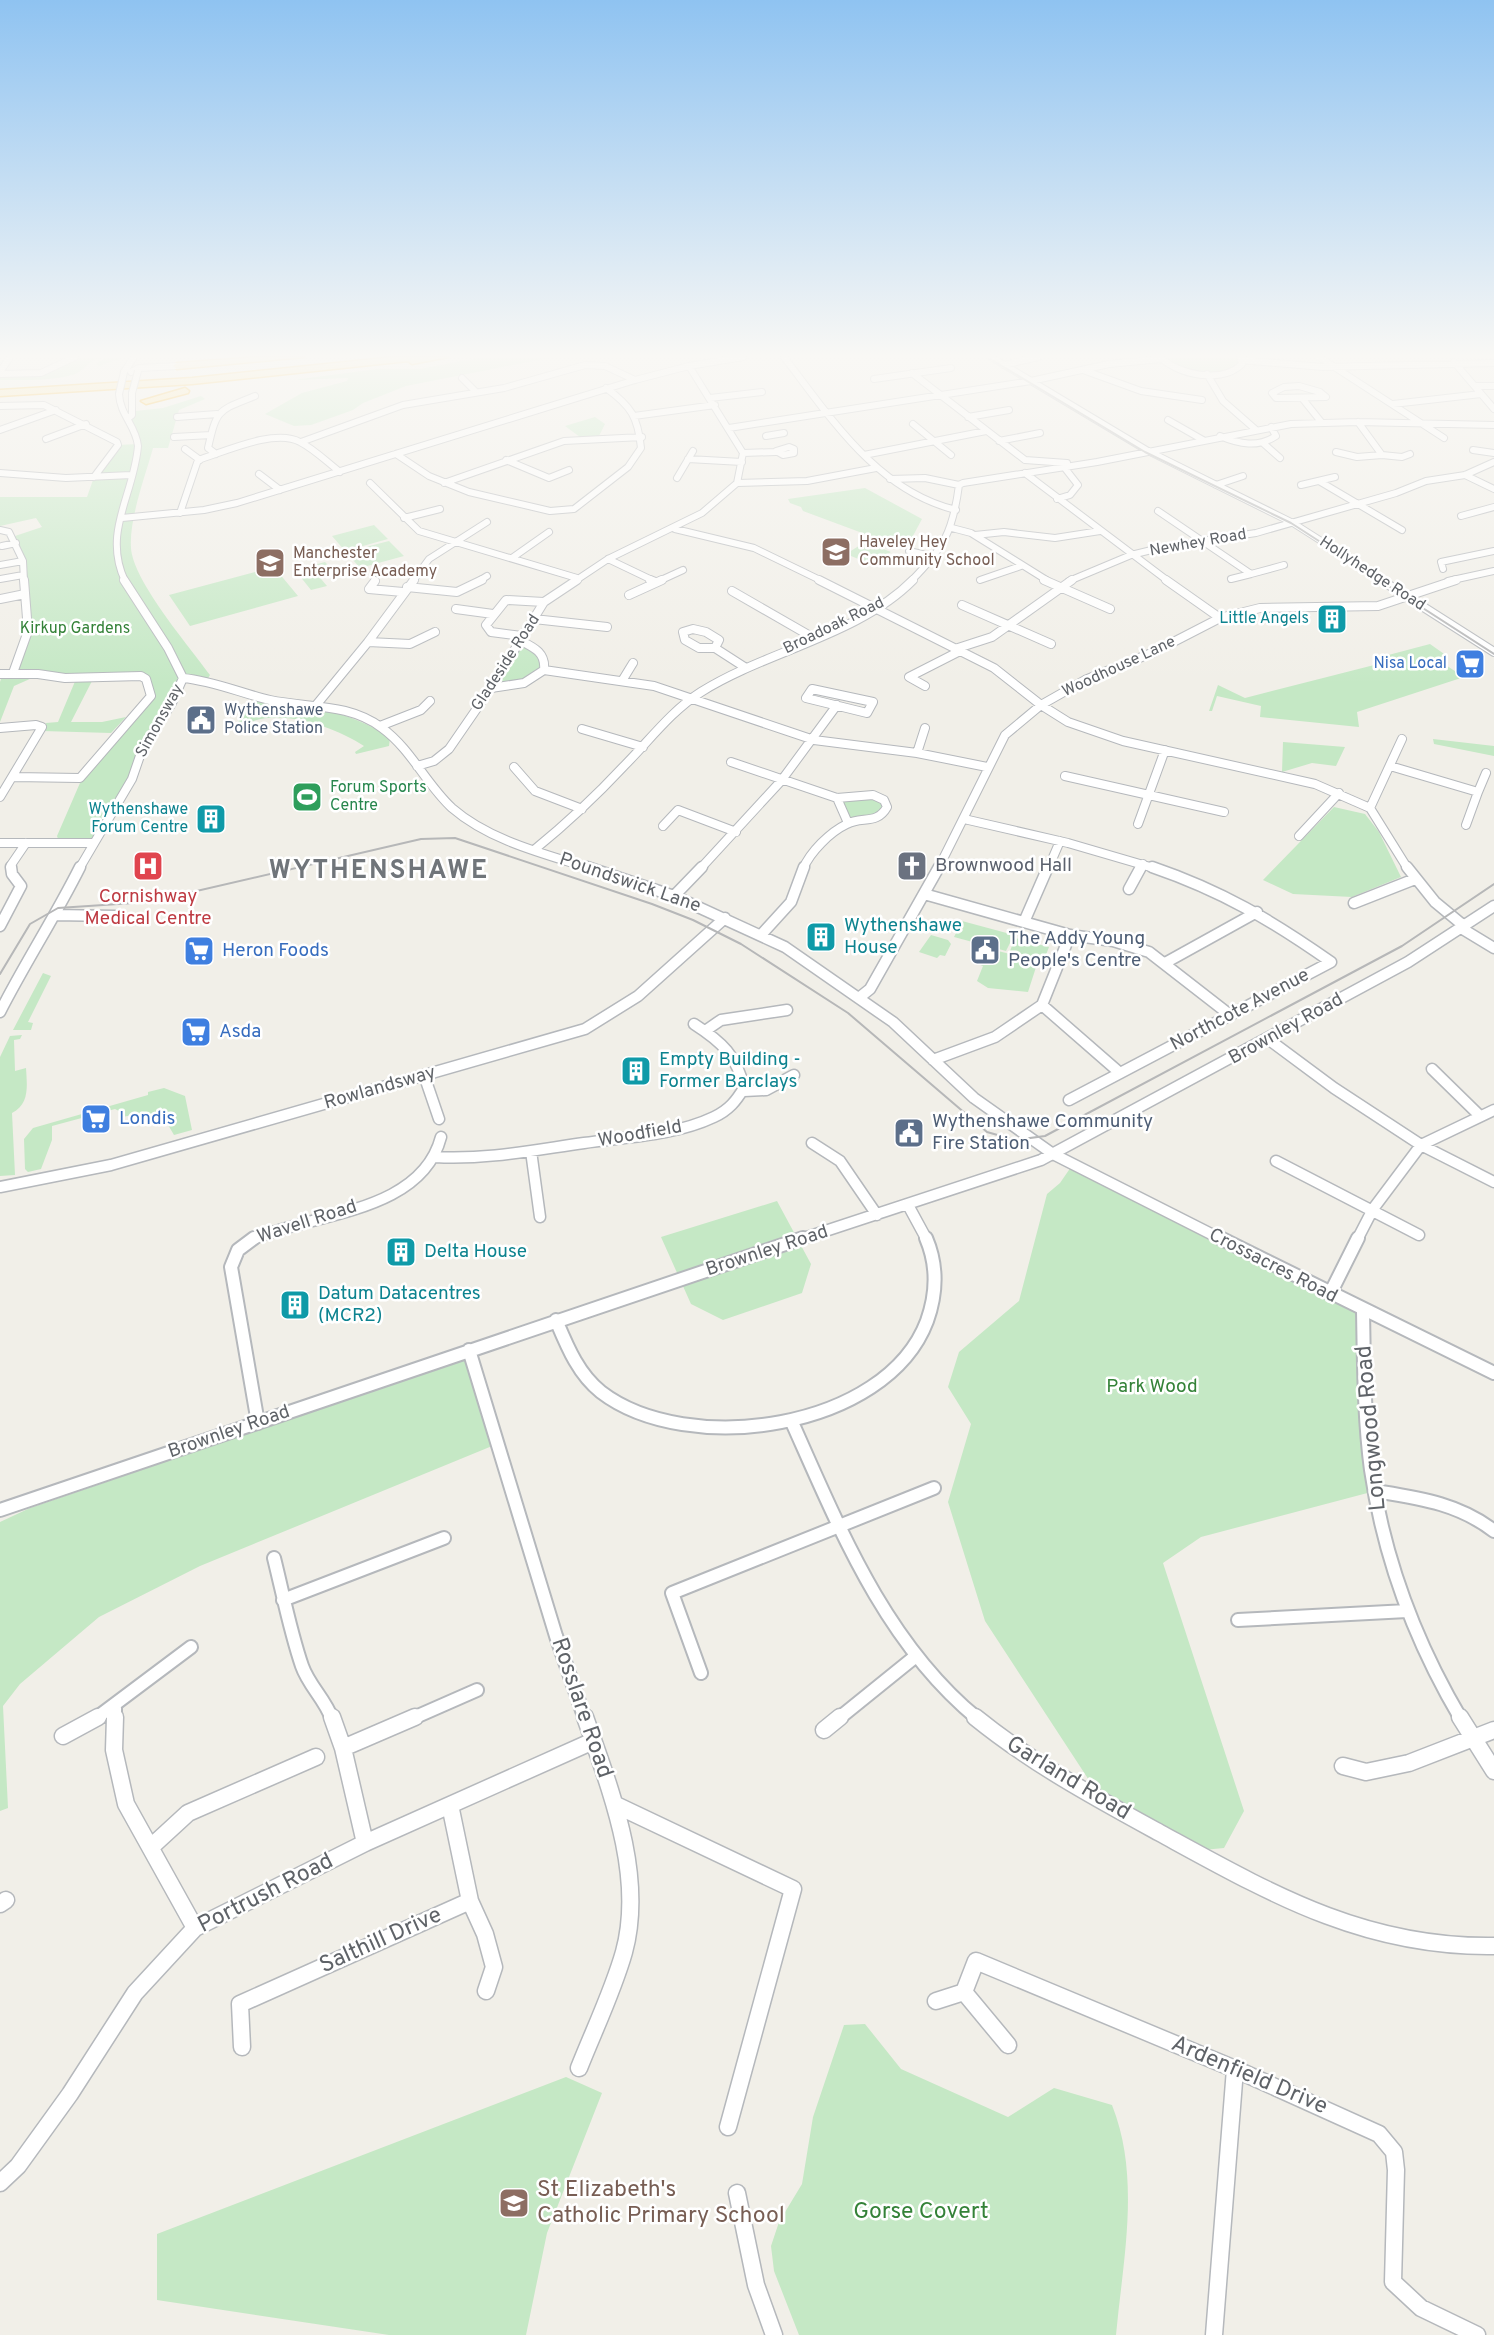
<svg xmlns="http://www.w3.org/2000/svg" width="1494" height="2335" font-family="Overpass,sans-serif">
	<rect width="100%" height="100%" fill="#f1efe8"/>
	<path fill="#c5e8c5" d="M75 357H126L99 366 96 364 105 358C85 359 87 371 72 375 50 381 23 380 0 380V374L41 373Z
		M482 357H554L406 386 363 403 353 410 311 425 294 426 265 414 302 393 347 381 348 378 297 380 301 379 377 369H420Z
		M1165 357H1237L1239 362C1226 379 1181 374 1165 357Z
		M201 396 205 399 179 410 168 448H153C145 477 129 519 131 548 133 581 189 646 210 675L207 680 183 678 142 750 132 779 92 843 59 842 57 836 83 776 150 696 146 679H93L71 722H102L126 717 111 733 42 731 46 723 58 722 76 679 41 674 14 686 0 722V682L3 673H13L28 631 23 575 12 537 42 527 36 518 0 526V497H87L94 477 118 445 138 444 128 418 135 411 163 408Z
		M595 417 605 424 599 436 580 437 565 426Z
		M865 488 922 519 907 547 873 537 803 511 801 507 790 503 788 499Z
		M374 525 388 539 345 551 332 536Z
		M389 541 404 556 360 568 346 552Z
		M865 542 891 552 881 558 872 554 880 559 871 564 846 554Z
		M325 562 331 568 316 573 327 586 311 590 295 570Z
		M274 567 298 596 190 626 169 595Z
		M519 640 545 661 536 676 491 688Z
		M1430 644 1447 656 1438 660 1464 677 1357 712 1359 727 1260 717 1261 706 1217 696 1212 711H1209L1218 685 1245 698 1382 663 1377 658Z
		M253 701C302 706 349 709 390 738L389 746 356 754 355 752 364 746C334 727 283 708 248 723L247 727 236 728V725Z
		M1433 739 1494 746V756L1434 744Z
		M1283 742 1345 747 1336 766 1312 763 1282 772Z
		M864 794 884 800 883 814 848 823 837 798Z
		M1334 807 1365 814 1379 832 1401 877 1352 897 1293 894 1263 880Z
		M962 921 1014 935 1006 951 954 937Z
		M931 935 948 940 951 944 945 956 940 955 937 958 919 952Z
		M1015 938 1049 947 1044 960 1010 951Z
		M982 947 1038 961 1028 992 988 988 977 981 983 966 975 963Z
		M43 973 51 976 28 1022 33 1023 31 1030H13Z
		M22 1035 20 1039 14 1040 15 1071 26 1068C27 1085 30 1104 12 1113L15 1175 0 1176V1057L10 1036Z
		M164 1088 185 1096 192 1130 174 1135 164 1118 139 1114 122 1117 121 1112 115 1109 52 1126V1140L41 1169 28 1172 25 1169 24 1139 33 1128 148 1095V1092Z
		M1071 1167 1363 1311 1375 1491 1201 1537 1163 1563 1244 1811 1224 1848 1203 1850 1100 1797 985 1621 948 1502 971 1424 948 1387 959 1352 1019 1301 1047 1194 1060 1183Z
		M777 1201 811 1264 802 1293 723 1320 691 1304 661 1237Z
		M469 1350 497 1444 200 1566 99 1617 20 1684 3 1706 8 1808 0 1811V1522L30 1508 345 1400Z
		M865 2024 901 2069 1008 2117 1054 2088 1112 2105C1141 2178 1123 2259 1116 2335H799L774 2271 771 2246 779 2222 802 2184 813 2117 844 2025Z
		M566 2077 602 2093 547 2233 526 2335H389L157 2300V2234Z"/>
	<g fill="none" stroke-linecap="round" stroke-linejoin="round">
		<g stroke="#b5b8bc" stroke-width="8">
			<path id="minor-far4" d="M784 357C831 418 877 491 956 510
				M991 357 1148 451 1293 523 1384 581
				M1160 357C1178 375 1222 384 1242 364L1240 357
				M1319 357 1444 438
				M1241 360 1323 367 1494 363
				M1454 362 1494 409
				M1004 365 1038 357
				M1083 370 1141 391 1202 400
				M0 372 10 357
				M124 372 134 357
				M131 372 139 368 177 366
				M912 373 1025 460 1067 463
				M0 374 41 373 75 357
				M1207 374 1223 401 1255 429
				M462 378 476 392
				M874 379 951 368
				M1299 386 1320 392 1326 397 1276 398 1272 393 1284 387Z
				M1475 386H1494
				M119 394C120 415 136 426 138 446 134 495 102 532 125 581
				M710 398 762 392
				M1302 398 1322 423
				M1393 404 1481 394
				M0 406 44 405 117 442 118 445 94 477
				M634 416 715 405
				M177 417 217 414
				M968 417 1009 410
				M128 418 132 415V393
				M1168 420 1203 440
				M1358 422 1382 455 1402 457 1410 454
				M913 424 951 455
				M729 428 1031 381 1109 364 1161 359
				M0 430 56 410
				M766 436 784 433
				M1220 436C1239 444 1258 448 1276 436L1271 427
				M174 437 211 435
				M46 439 86 424
				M999 441 1040 433
				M301 442 403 405 504 388 585 365 605 366 635 380
				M1263 443 1280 458
				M789 447 794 449V453L783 455 776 451Z
				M185 449 200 460
				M1473 450 1494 453
				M1336 452 1357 457 1382 455
				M743 453 776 452
				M216 454 208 448C217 408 218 411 255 396
				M396 454 429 476 469 492 550 511 574 509 628 467 641 448C638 417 631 406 606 388
				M864 455 986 431
				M688 459 742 462
				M506 460 549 478 569 470
				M0 473 66 478 131 475
				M1025 473 1168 581
				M259 474 280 490
				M1465 475 1494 489
				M677 478 693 451
				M890 479 925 478 959 485
				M1319 481 1402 530
				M370 483 419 531 577 578
				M444 483 564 441 642 437
				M737 483 807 481 876 468
				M1216 485 1243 476
				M1301 485 1335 477
				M1057 499 1070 495 1078 485 1064 467
				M1158 511 1251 574 1231 579
				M180 513 198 460C224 452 275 428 300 442 314 449 327 462 340 472
				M1461 516 1494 507
				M122 518 204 510 237 503 635 380 689 366 743 357
				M404 518 440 509
				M952 528 971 533 1048 581
				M675 529 754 548 822 581
				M0 530 9 532 23 561 24 581
				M975 535 1004 532 1055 538 1100 531
				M2 546 16 543
				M909 551 935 557
				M512 558 549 532
				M608 559 654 581
				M0 565 23 561
				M1443 569 1441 562 1494 551
				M1251 574 1284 565
				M0 579 23 575
				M980 580 1021 566
				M413 581 429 559 487 522
				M479 581 487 576
				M575 581 608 559 702 513 737 483 743 453 689 366
				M659 581 683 570
				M911 581C944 548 953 531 959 485L963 483 1097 462 1291 424 1358 422 1494 425
				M1069 581 1131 555 1168 546 1256 533 1396 493 1426 481 1465 475 1494 462
				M1448 581 1494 571"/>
		</g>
		<g stroke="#b5b8bc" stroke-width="10">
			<path id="minor-far3" d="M650 580 655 582
				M819 580 994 668 1041 705 1068 722 1123 741 1315 784 1370 808
				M1044 580 1110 609
				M1166 580 1220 618
				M1381 580 1494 652
				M375 581 369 589 403 592
				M407 587 457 592 482 580
				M732 591 812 637
				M629 595 662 580
				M0 599 25 594
				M962 605 1051 644
				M456 609 493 614
				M534 619 607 627
				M693 629 706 632 719 640 715 648H699L685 640 683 632Z
				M522 636 491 632 486 625 506 600 544 602
				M368 642 414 580
				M715 648 746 668
				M958 648 992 637 1072 580
				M544 670 654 686 814 740 917 753 987 767
				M13 673 28 631 24 580
				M0 674H38L65 678 141 676 146 679 151 696 80 778 13 777
				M183 678C214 681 240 693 270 700 308 708 349 703 382 728 411 749 426 784 452 808 490 841 545 854 592 869
				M622 681 633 663
				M925 686 909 677 962 650
				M491 688 524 683 544 670C546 652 533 647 519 640
				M812 689 873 702 867 713 806 698Z
				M317 704 368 642 410 644 435 632
				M380 726 421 710 430 701
				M0 728 36 725 42 727 0 797
				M582 729 643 747
				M917 753 925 728
				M731 762 837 798 873 795 884 800 887 807C877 825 862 816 847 824 830 832 810 852 803 869
				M417 766 434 761 449 749 491 688 544 602 577 580
				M1390 766 1478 792 1466 825
				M514 767 535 791 582 809
				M1065 776 1224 812
				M1478 792 1486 773
				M837 798 848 823
				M1370 808 1408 869
				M1370 808 1402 739
				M964 819 1068 843 1157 869
				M1138 824 1165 750
				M663 826 678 810 736 832
				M1299 836 1339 793
				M0 843H92
				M534 850C566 824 596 796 624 766 649 741 671 711 701 692 766 651 859 635 913 580
				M11 869V865L26 843
				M79 869 132 779 142 750 172 703 183 678 168 648 124 580
				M700 869 781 781 837 705
				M938 869 1005 735 1041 705 1085 680 1154 652 1220 618 1260 608 1378 606 1456 580
				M1048 869 1060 841
				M1140 869 1143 864"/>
		</g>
		<g stroke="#b5b8bc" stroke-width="13">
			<path id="minor-far2" d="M587 867 674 896 785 947 893 1022 974 1098 1053 1154 1223 1240
				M1407 867 1435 902 1464 926
				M1129 889 1141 867
				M924 894 1070 935 1113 941 1149 952 1230 1015
				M674 896 702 867
				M1354 903 1415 879
				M54 915 115 916
				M1024 922 1048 867
				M0 926 21 886 12 874 11 867
				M1461 928 1494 948
				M761 935 791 902 804 867
				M1165 963 1257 912
				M860 997 870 989 939 867
				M1042 1005 1120 1073
				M0 1012C25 963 55 917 80 867
				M705 1031 721 1020 787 1010
				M1268 1039 1334 1088 1421 1145 1494 1182
				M933 1060 995 1037 1042 1005 1070 935
				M1432 1069 1479 1115
				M424 1075 439 1119
				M744 1091 766 1090 794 1075
				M1069 1100 1331 962C1271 920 1222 891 1152 867
				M812 1143 840 1161 877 1215
				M531 1151 540 1217
				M435 1157C486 1160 534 1150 584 1143 626 1137 674 1136 714 1117 729 1110 736 1101 744 1088 737 1056 722 1042 694 1024
				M1276 1161 1419 1235
				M0 1187 111 1165 585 1029 638 996 725 918
				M908 1205 927 1240
				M251 1240C311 1213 421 1214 441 1137
				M798 1240 1041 1160 1408 962 1494 906
				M1357 1240 1373 1209 1421 1145 1494 1110"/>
		</g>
		<g stroke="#b5b8bc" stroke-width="16">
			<path id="minor-far1" d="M254 1238 238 1250 231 1267 258 1423
				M1220 1238 1494 1373
				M1330 1294 1358 1238
				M1363 1311C1364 1364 1364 1418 1371 1470 1384 1558 1416 1643 1461 1719
				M556 1320C567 1346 578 1374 601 1392 687 1458 886 1430 927 1321 937 1293 938 1266 926 1238
				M469 1350 556 1636 585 1719
				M791 1420C839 1527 884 1642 978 1719
				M1375 1491C1418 1498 1458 1503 1494 1531
				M0 1510 803 1238
				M274 1558C283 1594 290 1631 302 1666 309 1686 325 1699 332 1719
				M283 1600 444 1538
				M1238 1620 1407 1611
				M701 1673 672 1593 934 1488
				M95 1719 191 1647
				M115 1719V1708
				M411 1719 477 1690
				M838 1719 916 1656"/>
		</g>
		<g stroke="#b5b8bc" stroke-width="19">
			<path id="minor" d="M115 1717 114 1750 126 1804 195 1928
				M332 1717 343 1748 365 1843
				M975 1717C1033 1764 1096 1798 1160 1833 1270 1893 1364 1948 1494 1946
				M1460 1717 1494 1771
				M824 1730 840 1717
				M63 1736 98 1717
				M343 1748 415 1717
				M1343 1766 1366 1772 1409 1763 1494 1730
				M616 1805 793 1889 728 2127
				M151 1847 188 1813 316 1757
				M470 1901 485 1934 494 1967 486 1991
				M0 1904 6 1900
				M936 2001 964 1992
				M1008 2045 964 1992 976 1961 1235 2069 1379 2134 1394 2152 1396 2170 1393 2282 1421 2308 1477 2335
				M242 2047 240 2004 470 1901 450 1805
				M579 2068C594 2030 613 1991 624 1952 645 1875 610 1789 585 1717
				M0 2183 18 2166 70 2094 135 1993 195 1928 365 1843 591 1742
				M737 2193 756 2285 774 2335
				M1214 2335 1235 2069"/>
		</g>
		<g stroke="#f9ab00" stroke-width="3">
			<path id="highway" d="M261 357H304L177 369 173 366 177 363Z
				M394 357H448L412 364 408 361 192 384 0 396V390L192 378Z
				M185 388 189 391 188 393 146 404 141 401Z"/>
		</g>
		<use href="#minor-far4" stroke="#fff" stroke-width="6"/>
		<use href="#minor-far3" stroke="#fff" stroke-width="8"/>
		<use href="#minor-far2" stroke="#fff" stroke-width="10"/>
		<use href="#minor-far1" stroke="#fff" stroke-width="12"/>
		<use href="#minor" stroke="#fff" stroke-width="16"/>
		<use href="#highway" fill="#fde293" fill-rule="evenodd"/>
		<path stroke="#b6b7b8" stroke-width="2" d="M987 357 1145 452 1291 523 1494 654
			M0 974 30 924 58 908 149 902 421 839 455 838 652 904 693 920 741 944 848 1013 987 1132 1015 1140 1045 1136 1402 946 1494 884"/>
		<g stroke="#b5b8bc" stroke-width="8" stroke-linecap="butt">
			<path id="minor-bridge" d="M132 393 138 371
				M119 394 124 372"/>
		</g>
		<use href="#minor-bridge" stroke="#fff" stroke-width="6"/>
	</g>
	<linearGradient id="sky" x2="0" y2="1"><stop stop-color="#8fc3f1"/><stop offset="0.52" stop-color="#f9f8f5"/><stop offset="1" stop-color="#f9f8f5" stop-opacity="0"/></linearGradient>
	<rect width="1494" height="684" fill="url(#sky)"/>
	<defs>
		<g id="school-square" transform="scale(1.575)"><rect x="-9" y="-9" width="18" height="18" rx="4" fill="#8d6e63" stroke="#fff"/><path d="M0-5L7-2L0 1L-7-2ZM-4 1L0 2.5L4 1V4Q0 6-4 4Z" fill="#fff"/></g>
		<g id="building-square" transform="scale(1.575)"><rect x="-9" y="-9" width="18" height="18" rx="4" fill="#0f9aa8" stroke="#fff"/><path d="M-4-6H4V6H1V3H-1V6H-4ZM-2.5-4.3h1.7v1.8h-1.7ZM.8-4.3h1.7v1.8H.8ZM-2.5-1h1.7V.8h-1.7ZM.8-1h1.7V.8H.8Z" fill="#fff"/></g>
		<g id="supermarket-square" transform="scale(1.575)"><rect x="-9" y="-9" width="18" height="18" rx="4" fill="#3f7fe0" stroke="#fff"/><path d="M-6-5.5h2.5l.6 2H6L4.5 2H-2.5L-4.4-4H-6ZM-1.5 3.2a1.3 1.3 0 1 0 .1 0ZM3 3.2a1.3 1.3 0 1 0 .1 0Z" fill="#fff"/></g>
		<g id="civic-square" transform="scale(1.575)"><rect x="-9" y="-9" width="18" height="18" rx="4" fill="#5c6f8a" stroke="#fff"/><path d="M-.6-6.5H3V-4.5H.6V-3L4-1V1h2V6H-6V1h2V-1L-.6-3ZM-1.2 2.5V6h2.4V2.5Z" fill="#fff"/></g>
		<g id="stadium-square" transform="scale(1.575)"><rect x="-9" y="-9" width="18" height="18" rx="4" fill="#2e9e5b" stroke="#fff"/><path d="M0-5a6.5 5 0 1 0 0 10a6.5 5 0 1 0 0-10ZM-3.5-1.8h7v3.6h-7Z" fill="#fff"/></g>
		<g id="hospital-square" transform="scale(1.575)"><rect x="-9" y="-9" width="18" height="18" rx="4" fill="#e0444e" stroke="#fff"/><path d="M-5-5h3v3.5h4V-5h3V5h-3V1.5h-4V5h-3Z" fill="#fff"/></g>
		<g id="church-square" transform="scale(1.575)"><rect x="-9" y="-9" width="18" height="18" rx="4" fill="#6b7280" stroke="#fff"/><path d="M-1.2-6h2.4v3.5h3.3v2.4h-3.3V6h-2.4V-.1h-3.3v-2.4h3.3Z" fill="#fff"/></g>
	</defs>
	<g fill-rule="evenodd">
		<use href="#school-square" x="836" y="552"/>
		<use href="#school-square" x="270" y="563"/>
		<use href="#building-square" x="1332" y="619"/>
		<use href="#supermarket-square" x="1470" y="664"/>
		<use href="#civic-square" x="201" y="720"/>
		<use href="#stadium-square" x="307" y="797"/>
		<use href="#building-square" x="211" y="819"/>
		<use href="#hospital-square" x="148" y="866"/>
		<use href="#church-square" x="912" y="866"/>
		<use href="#building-square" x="821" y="937"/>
		<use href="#civic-square" x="985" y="950"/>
		<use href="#supermarket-square" x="199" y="951"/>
		<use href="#supermarket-square" x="196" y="1032"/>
		<use href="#building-square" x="636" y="1071"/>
		<use href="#supermarket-square" x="96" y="1119"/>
		<use href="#civic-square" x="909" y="1133"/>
		<use href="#building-square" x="401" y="1252"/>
		<use href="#building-square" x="295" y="1305"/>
		<use href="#school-square" x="514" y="2203"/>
	</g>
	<g text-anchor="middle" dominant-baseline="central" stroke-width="5" stroke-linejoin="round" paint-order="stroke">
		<g font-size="16" fill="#785e54" stroke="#fff" text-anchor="start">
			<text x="859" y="543">Haveley Hey<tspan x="859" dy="18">Community School</tspan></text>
			<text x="293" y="554">Manchester<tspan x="293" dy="18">Enterprise Academy</tspan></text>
		</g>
		<g font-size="16" fill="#5f6368" stroke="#fff">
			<text transform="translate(1198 543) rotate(-10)">Newhey Road</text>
			<text transform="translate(1372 574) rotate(33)">Hollyhedge Road</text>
			<text transform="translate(834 626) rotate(-26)">Broadoak Road</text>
			<text transform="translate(506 663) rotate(-57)">Gladeside Road</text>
			<text transform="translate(1119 667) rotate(-25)">Woodhouse Lane</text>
			<text transform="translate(160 721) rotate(-61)">Simonsway</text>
		</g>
		<g font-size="16" fill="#0d838f" stroke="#fff" text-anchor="end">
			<text x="1309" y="619">Little Angels</text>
			<text x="188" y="810">Wythenshawe<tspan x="188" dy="18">Forum Centre</tspan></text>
		</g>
		<g font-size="16" fill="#348238" stroke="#fff">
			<text x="75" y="629">Kirkup Gardens</text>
		</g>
		<g font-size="16" fill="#366cbe" stroke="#fff" text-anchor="end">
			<text x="1447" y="664">Nisa Local</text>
		</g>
		<g font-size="16" fill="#4e5e75" stroke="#fff" text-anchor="start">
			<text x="224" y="711">Wythenshawe<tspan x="224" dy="18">Police Station</tspan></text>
		</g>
		<g font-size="16" fill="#27864d" stroke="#fff" text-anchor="start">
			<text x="330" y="788">Forum Sports<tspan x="330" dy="18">Centre</tspan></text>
		</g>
		<g font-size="19" fill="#5b616d" stroke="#fff" text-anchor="start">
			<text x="935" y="866">Brownwood Hall</text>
		</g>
		<g font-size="19" fill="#5f6368" stroke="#fff">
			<text transform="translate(630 883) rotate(19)">Poundswick Lane</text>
			<text transform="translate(1240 1010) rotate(-28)">Northcote Avenue</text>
			<text transform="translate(1286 1029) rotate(-29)">Brownley Road</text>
			<text transform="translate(380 1088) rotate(-16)">Rowlandsway</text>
			<text transform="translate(640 1134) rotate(-10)">Woodfield</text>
			<text transform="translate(307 1222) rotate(-18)">Wavell Road</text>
			<text transform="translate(767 1251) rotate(-18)">Brownley Road</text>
			<text transform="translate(1273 1266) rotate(27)">Crossacres Road</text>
			<text transform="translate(229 1432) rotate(-19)">Brownley Road</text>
		</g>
		<g font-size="19" fill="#be3a42" stroke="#fff">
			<text x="148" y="897">Cornishway<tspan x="148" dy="22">Medical Centre</tspan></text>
		</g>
		<g font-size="19" fill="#0d838f" stroke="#fff" text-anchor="start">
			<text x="844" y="926">Wythenshawe<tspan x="844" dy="22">House</tspan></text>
			<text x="659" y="1060">Empty Building -<tspan x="659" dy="22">Former Barclays</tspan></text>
			<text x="424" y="1252">Delta House</text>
			<text x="318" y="1294">Datum Datacentres<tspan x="318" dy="22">(MCR2)</tspan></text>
		</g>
		<g font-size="19" fill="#4e5e75" stroke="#fff" text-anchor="start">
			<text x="1008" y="939">The Addy Young<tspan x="1008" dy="22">People's Centre</tspan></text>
			<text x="932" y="1122">Wythenshawe Community<tspan x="932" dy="22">Fire Station</tspan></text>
		</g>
		<g font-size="19" fill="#366cbe" stroke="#fff" text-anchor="start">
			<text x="222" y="951">Heron Foods</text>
			<text x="219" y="1032">Asda</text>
			<text x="119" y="1119">Londis</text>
		</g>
		<g font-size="19" fill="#348238" stroke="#fff">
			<text x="1152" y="1387">Park Wood</text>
		</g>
		<g font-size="23" fill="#5f6368" stroke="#fff">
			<text transform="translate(1372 1428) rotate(-95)">Longwood Road</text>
			<text transform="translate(581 1708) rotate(71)">Rosslare Road</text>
			<text transform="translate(1068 1779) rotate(31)">Garland Road</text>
			<text transform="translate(266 1894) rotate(-27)">Portrush Road</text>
			<text transform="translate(381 1941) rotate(-24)">Salthill Drive</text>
			<text transform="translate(1249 2076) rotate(23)">Ardenfield Drive</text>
		</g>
		<g font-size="23" fill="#785e54" stroke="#fff" text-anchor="start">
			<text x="537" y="2190">St Elizabeth's<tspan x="537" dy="26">Catholic Primary School</tspan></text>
		</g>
		<g font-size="23" fill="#348238" stroke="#fff">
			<text x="921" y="2212">Gorse Covert</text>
		</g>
		<g font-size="26" font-weight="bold" letter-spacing="2" fill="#70757a" stroke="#fff">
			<text x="379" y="871">WYTHENSHAWE</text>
		</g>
	</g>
</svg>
